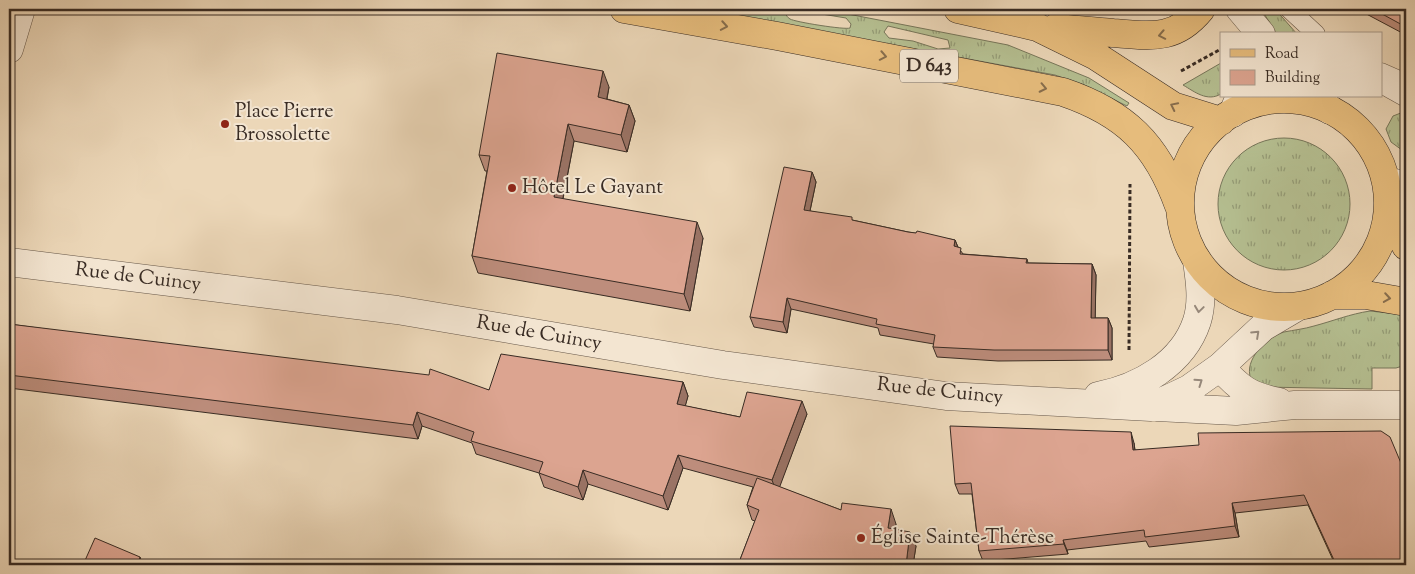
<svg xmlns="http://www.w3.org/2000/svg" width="1415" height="574" font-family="'Sorts Mill Goudy',serif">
	<defs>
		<pattern id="grass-tufts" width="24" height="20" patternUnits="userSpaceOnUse" patternTransform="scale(1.25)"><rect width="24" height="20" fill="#b5bf91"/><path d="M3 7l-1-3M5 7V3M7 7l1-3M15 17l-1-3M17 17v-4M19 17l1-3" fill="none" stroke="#949b76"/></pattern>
	</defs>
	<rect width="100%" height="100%" fill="#ecd7b8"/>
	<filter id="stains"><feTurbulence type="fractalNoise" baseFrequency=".004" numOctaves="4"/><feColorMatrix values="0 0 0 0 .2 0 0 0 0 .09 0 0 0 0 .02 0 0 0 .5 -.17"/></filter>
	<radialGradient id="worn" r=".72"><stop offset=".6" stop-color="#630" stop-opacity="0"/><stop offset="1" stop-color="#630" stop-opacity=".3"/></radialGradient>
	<path fill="url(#grass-tufts)" stroke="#77765a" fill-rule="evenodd" d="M698 9H737L753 13 758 9H790L785 13C787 16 787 17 790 19 795 22 845 30 850 28L851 24 846 18 791 9H822L1008 45 1089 78 1129 103 1127 106 1084 85 1055 75ZM888 26 948 40 950 48 938 49 913 41 889 38 884 32Z
		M1261 9H1275L1297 34H1277Z
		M1221 63V94C1207 102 1195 92 1183 85Z
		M1406 111V153L1391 142 1386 129 1393 116Z
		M1218 204a66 66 0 1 1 132 0a66 66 0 1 1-132 0Z
		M1370 311 1406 315V365L1396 368H1372V389L1262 387 1251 379C1243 360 1267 337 1284 332 1294 330 1304 329 1314 326 1333 321 1350 314 1370 311Z"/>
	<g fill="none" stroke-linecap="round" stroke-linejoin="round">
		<g stroke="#665749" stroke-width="19">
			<path id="service" d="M1289 9 1316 34
				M1381 72 1406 83
				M1381 84 1406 98
				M1385 176 1406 180"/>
		</g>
		<g stroke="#665749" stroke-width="29">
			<path id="minor" d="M9 49 21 9
				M9 262 397 310 723 365 946 396 1151 407 1189 389 1220 367 1263 327 1297 307
				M1220 367C1240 389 1249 396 1279 402
				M1098 396C1139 388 1183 364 1197 321 1203 302 1200 281 1197 261
				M1157 407 1236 411 1295 405H1406"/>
		</g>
		<g stroke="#665749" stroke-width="29">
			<path id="tertiary" d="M1240 9 1261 34
				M1316 96 1330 110
				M1233 113 1240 96"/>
		</g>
		<g stroke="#392c24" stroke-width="29">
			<path id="primary" d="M624 9 777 36 1063 92C1125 113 1157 144 1179 206
				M958 9 1037 27 1096 56 1173 106 1221 121
				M1055 28C1074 30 1094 31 1113 33 1151 36 1175 41 1201 9
				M1180 203a104 104 0 1 1 208 0a104 104 0 1 1-208 0Z
				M1388 210 1406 246
				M1332 295H1366L1406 302"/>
		</g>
		<path stroke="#392c24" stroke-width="3" stroke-dasharray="4 2.5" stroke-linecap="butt" d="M1181 71 1221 49
			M1129 350 1130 184"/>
		<use href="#service" stroke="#f3e5d1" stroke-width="18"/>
		<use href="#minor" stroke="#f3e5d1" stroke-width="28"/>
		<use href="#tertiary" stroke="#f3e5d1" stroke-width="28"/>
		<use href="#primary" stroke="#e6bc7c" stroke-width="28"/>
	</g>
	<path fill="#bd8d7c" stroke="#392c24" d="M1357 9H1406V35Z
		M609 87 607 99 629 105 635 121 627 152 574 141 563 199 703 238 690 311 478 273 472 256 487 171H485L479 155Z
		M812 172 816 182 810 211 908 232 955 240 958 247 963 254 1027 259 1028 263 1092 264 1096 275 1095 318H1108L1112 328V360L998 361 937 357 933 347 934 344 880 335 878 328 791 309 787 333 754 327 750 317Z
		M9 324 489 390 683 382 688 396 685 406 740 417 807 414 779 487 841 510 896 524 895 529 916 546 913 565H738L755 521 752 520 747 505 753 487 683 468 668 510 588 484 583 500 544 487 539 473 476 454 472 443 422 426 418 439 9 388Z
		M1134 443 1135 450 1406 475 1333 560 1308 505 1235 513 1239 537 1149 547 1146 541 1067 550 1068 554 983 561 979 551 972 494H959L955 484Z"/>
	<path fill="#9a7365" stroke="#392c24" d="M603 71 609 87 604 113 598 97Z
		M629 105 635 121 627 152 621 135Z
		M568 124 574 141 560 213 554 197Z
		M812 172 816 182 808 220 804 210Z
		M697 222 703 238 690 311 684 294Z
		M955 240 959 250 954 246Z
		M1092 264 1096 275 1095 328 1091 318Z
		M787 298 791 309 787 333 783 322Z
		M1108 318 1112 328V360L1108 350Z
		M683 382 688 396 682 418 677 404Z
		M802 401 807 414 777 494 772 480Z
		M417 412 422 426 418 439 413 425Z
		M1131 432 1134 443 1136 460 1133 450Z
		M678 455 683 468 668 510 663 496Z
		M583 470 588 484 583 500 578 487Z
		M1232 503 1235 513 1239 537 1235 526Z
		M891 509 896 524 893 543 888 528Z
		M910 532 916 546 913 565H906Z
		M1063 540 1067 550 1068 554 1064 544Z
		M140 557 143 565H137Z"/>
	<path fill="#dca490" stroke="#392c24" d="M1373 9H1406V27Z
		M497 53 603 71 598 97 629 105 621 135 568 124 554 197 697 222 684 294 472 256 490 156 479 155Z
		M784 167 812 172 804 210 852 217V220L908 232 916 233 917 231 955 240 954 246 961 248 960 254 1027 259 1026 263 1092 264 1091 318H1108V350H994L933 347 935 335 876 324 877 319 787 298 783 322 750 317Z
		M9 324 429 375 430 369 489 390 501 354 683 382 677 404 740 417 747 392 802 401 772 480 678 455 663 496 583 470 578 487 539 473 543 462 471 441 474 432 417 412 413 425 9 375Z
		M950 426 1131 432 1133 450 1199 445 1198 433 1381 431 1390 437 1406 475V565H1321L1334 560 1304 495 1232 503 1235 526 1145 537 1144 530 1063 540 1064 544 979 551 971 483 955 484Z
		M757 478 841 510 842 503 891 509 888 528 910 532 906 565H738L759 510 747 505Z
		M95 538 140 557 137 565H83Z"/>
	<defs><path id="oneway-chevron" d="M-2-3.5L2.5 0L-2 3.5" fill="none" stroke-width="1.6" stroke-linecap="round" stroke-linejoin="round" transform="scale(1.25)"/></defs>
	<g stroke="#876d4c">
		<use href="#oneway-chevron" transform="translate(724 26) rotate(10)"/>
		<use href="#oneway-chevron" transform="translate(1162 35) rotate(169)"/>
		<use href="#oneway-chevron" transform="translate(883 56) rotate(11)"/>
		<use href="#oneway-chevron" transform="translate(1043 88) rotate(12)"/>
		<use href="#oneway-chevron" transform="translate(1174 106) rotate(-154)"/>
		<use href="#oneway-chevron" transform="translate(1387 298) rotate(9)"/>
	</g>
	<g stroke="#96887a">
		<use href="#oneway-chevron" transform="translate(1199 309) rotate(98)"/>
		<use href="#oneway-chevron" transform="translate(1256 334) rotate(-43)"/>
		<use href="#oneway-chevron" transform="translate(1199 382) rotate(-35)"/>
	</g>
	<g fill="#8f2418" stroke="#f3e5d1" stroke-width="2">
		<circle cx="225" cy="124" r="5"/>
		<circle cx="512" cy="188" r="5"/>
		<circle cx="861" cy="538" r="5"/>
	</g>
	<g text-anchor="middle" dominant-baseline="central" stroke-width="4" stroke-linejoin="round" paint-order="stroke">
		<rect fill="#f3e5d1" stroke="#716458" stroke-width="1" x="900" y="49.5" width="58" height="33" rx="4"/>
		<g font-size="19" font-weight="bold" fill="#392c24">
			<text x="929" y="66">D 643</text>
		</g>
		<g font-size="20" fill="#392c24" stroke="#f3e5d1" text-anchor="start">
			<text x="235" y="112">Place Pierre<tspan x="235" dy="23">Brossolette</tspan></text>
			<text x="522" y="188">Hôtel Le Gayant</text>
			<text x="871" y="538">Église Sainte-Thérèse</text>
		</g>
		<g font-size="20" fill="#392c24" stroke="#f3e5d1">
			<text transform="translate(138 278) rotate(7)">Rue de Cuincy</text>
			<text transform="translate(539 334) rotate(10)">Rue de Cuincy</text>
			<text transform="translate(940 392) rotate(6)">Rue de Cuincy</text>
		</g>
	</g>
	<rect width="1415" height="574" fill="none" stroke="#ecd7b8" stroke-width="30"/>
	<rect x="10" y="10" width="1395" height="554" fill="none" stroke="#392c24" stroke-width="2.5"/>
	<rect x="15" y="15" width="1385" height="544" fill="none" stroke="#392c24"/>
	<rect x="1220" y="32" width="162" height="65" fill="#f3e5d1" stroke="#a99b8c"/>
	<rect x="1230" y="49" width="25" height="8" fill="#e6bc7c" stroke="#a99b8c"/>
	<text x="1265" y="58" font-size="15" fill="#392c24">Road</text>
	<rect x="1230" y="70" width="25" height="15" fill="#dca490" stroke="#a99b8c"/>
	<text x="1265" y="82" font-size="15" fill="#392c24">Building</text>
	<rect width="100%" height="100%" filter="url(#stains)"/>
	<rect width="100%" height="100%" fill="url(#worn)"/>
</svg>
